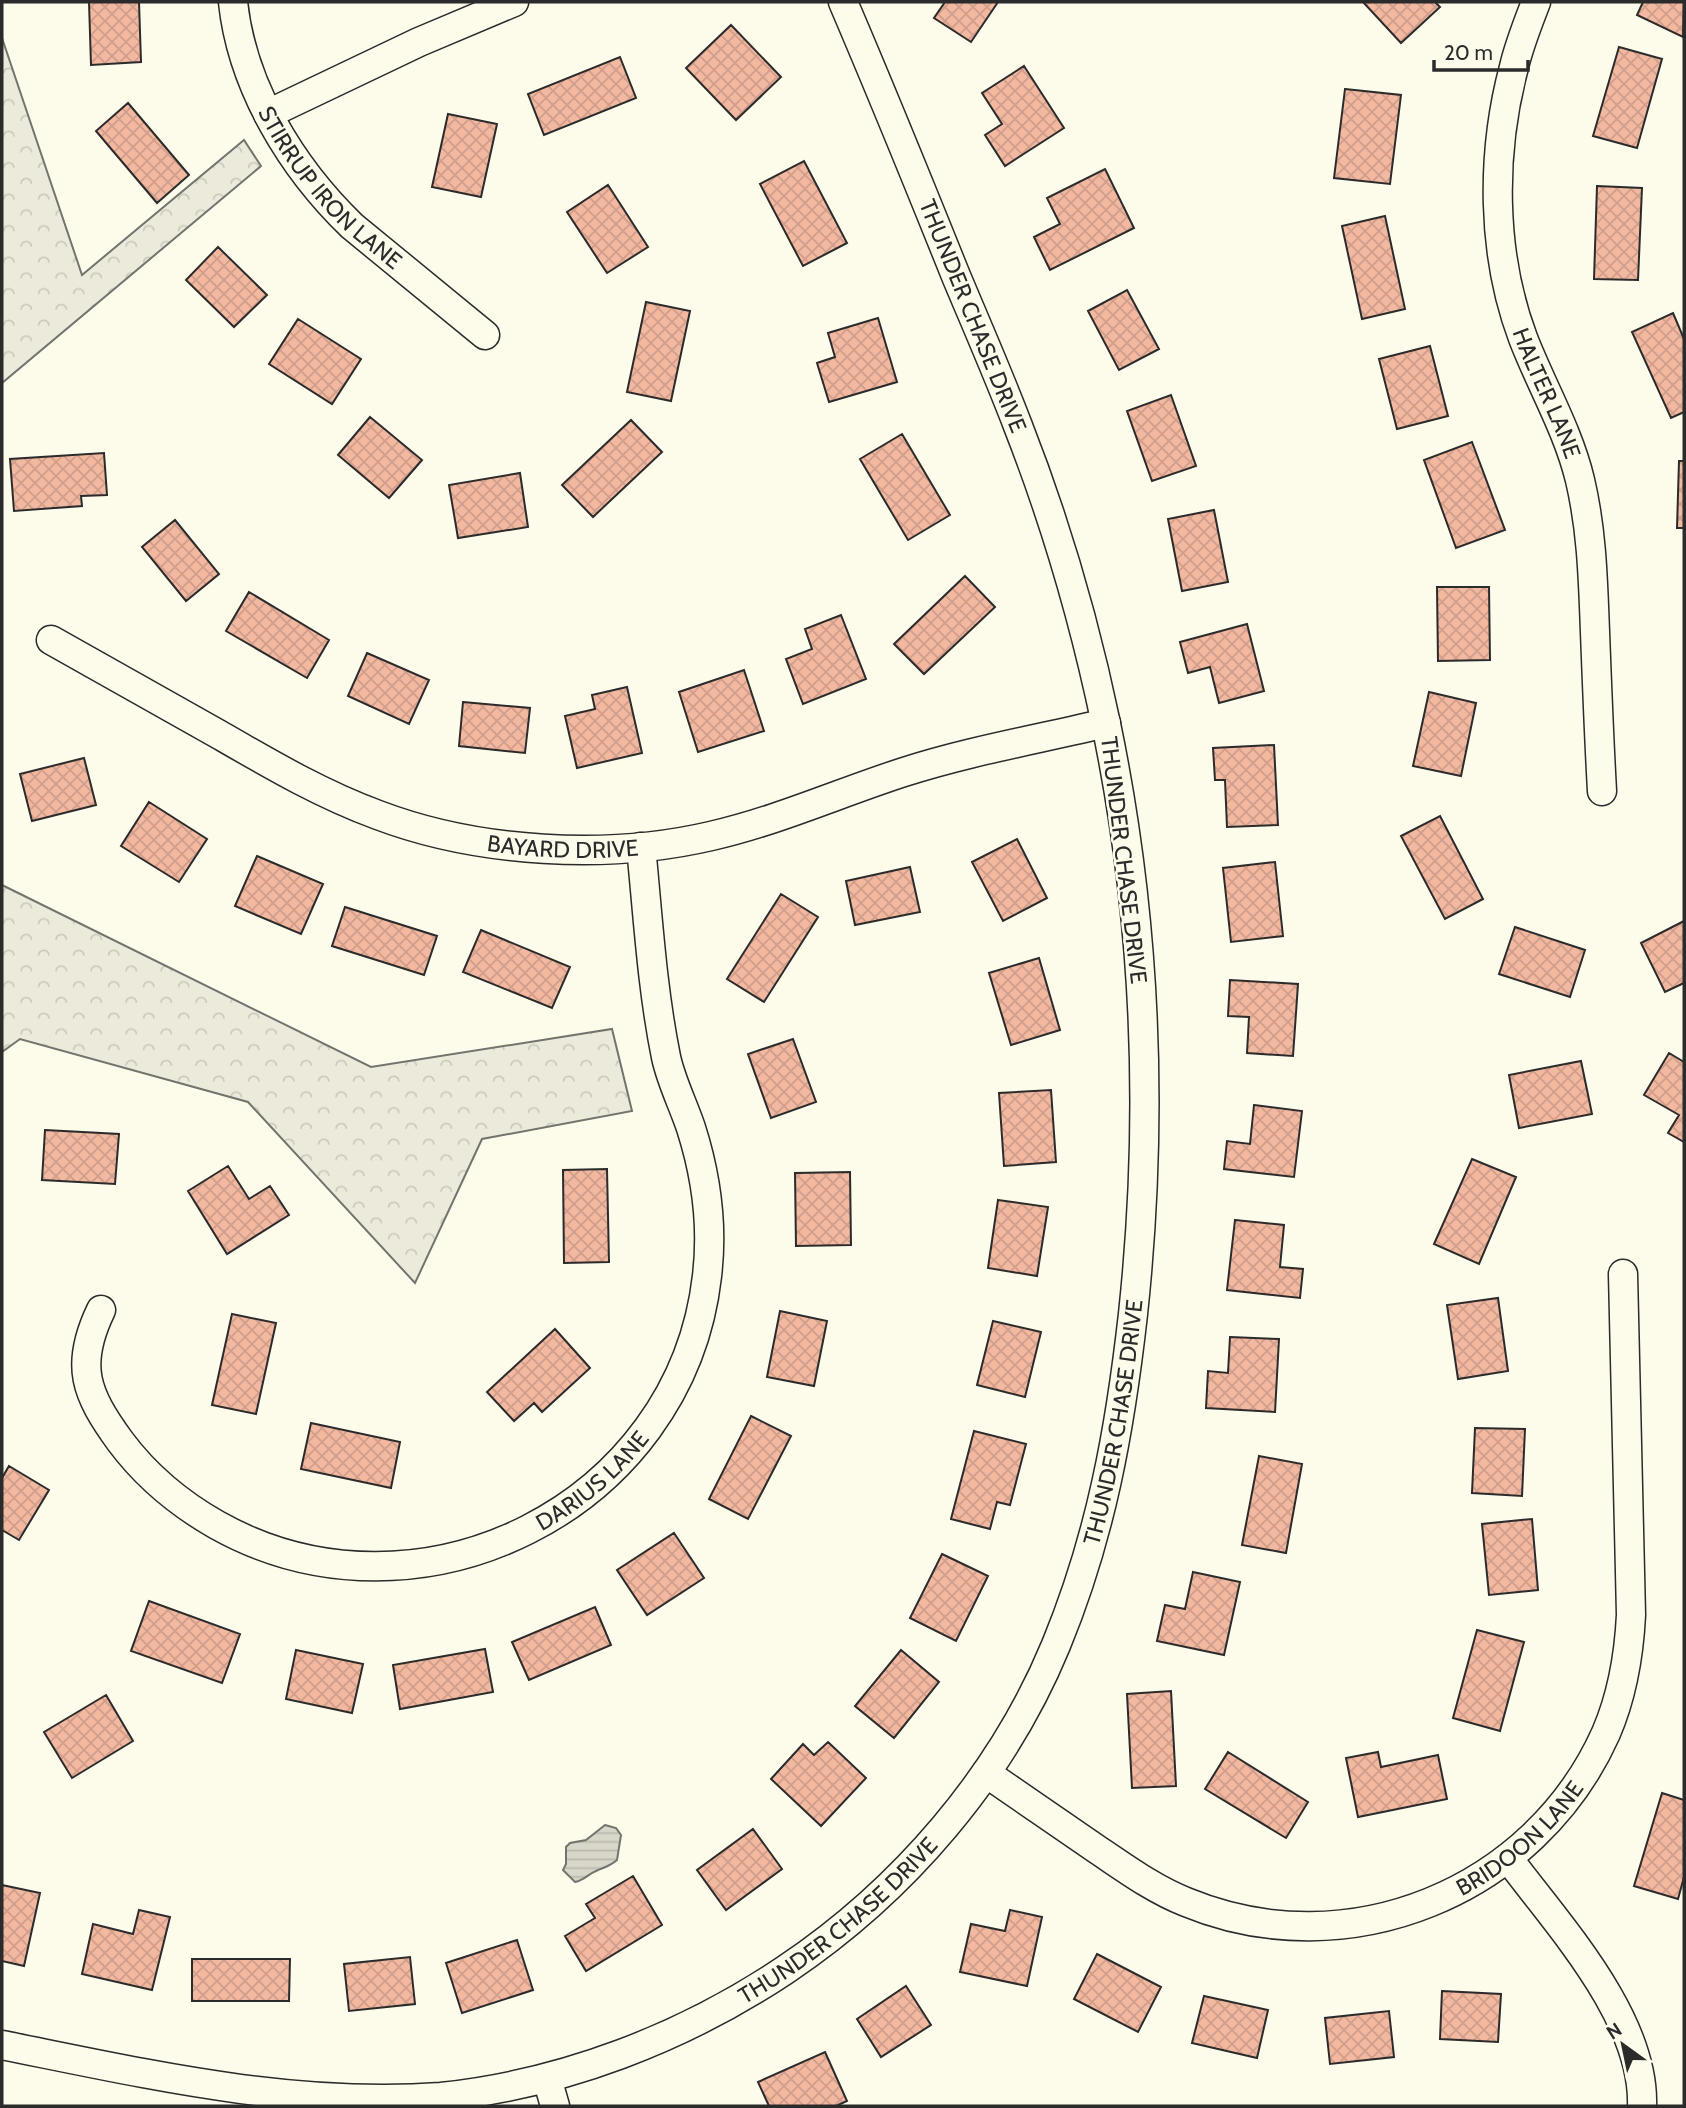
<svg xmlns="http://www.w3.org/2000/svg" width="1686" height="2108" font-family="Cabin,sans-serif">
	<defs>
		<pattern id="forest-crowns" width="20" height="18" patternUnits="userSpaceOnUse" patternTransform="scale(1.75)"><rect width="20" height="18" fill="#ecebdb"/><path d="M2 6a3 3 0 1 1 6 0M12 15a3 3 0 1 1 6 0" fill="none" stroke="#cbcabc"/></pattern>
		<pattern id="water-rules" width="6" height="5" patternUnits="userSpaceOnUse" patternTransform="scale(1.75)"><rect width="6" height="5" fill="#d8d7c9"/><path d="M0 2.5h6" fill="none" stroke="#bab9ad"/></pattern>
		<pattern id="building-cross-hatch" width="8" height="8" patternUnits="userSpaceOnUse" patternTransform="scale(1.75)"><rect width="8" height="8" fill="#f2b8a0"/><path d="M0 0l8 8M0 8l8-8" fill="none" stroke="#d09e8a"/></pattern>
	</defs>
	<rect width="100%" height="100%" fill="#fdfbea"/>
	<path fill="url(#forest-crowns)" stroke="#74746e" stroke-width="2" d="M2 38 82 275 244 140 261 166 2 383Z
		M2 885 371 1067 612 1029 632 1111 482 1139 415 1283 248 1102 20 1039 2 1052Z"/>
	<path fill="url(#water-rules)" stroke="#74746e" stroke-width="2" d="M605 1825 616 1828 621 1835 617 1860C609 1867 604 1867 596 1871 588 1874 585 1880 575 1882L563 1870 566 1864V1847L570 1843 586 1840Z"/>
	<path fill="url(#building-cross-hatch)" stroke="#2b2b2b" stroke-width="2" d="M89 2H139L141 62 91 65Z
		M945 2H998L971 42 934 18Z
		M1363 2H1435L1440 7 1401 43Z
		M1643 2H1684L1683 37 1637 15Z
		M731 25 781 77 736 120 686 68Z
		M1619 47 1662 59 1637 148 1593 136Z
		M620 57 636 98 544 135 528 94Z
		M1024 66 1064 128 1005 166 985 135 1002 124 982 93Z
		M1345 89 1401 95 1390 184 1334 178Z
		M128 103 189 175 157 203 96 131Z
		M448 114 497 124 481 197 432 187Z
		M804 161 847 243 803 266 760 184Z
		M1105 169 1134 228 1050 270 1034 237 1060 224 1047 198Z
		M608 185 648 247 607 273 567 212Z
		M1597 186 1642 188 1638 280 1594 279Z
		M1385 216 1405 309 1362 319 1342 226Z
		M218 247 267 295 234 327 186 280Z
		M1127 290 1159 349 1119 370 1088 311Z
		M646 302 690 311 671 401 627 392Z
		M1673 313 1684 339V412L1671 418 1632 332Z
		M878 318 897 382 829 402 817 363 835 357 828 333Z
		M298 319 361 359 332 404 269 364Z
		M1430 346 1448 416 1397 429 1379 359Z
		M1171 395 1196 466 1152 481 1127 411Z
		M370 417 422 460 389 498 338 455Z
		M631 420 662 452 593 517 562 485Z
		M902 434 950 515 908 540 860 459Z
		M1472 442 1505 530 1456 548 1424 460Z
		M104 453 107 495 81 496 82 506 14 511 10 459Z
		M1679 461H1684V528H1677Z
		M520 473 528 527 458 538 449 485Z
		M1214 510 1228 582 1182 591 1168 519Z
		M175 520 219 574 186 601 142 547Z
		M965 576 995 607 924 674 894 644Z
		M1437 587H1489L1490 660 1438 661Z
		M249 592 329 640 307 678 226 631Z
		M841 615 866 679 803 704 786 659 812 649 805 629Z
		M1247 624 1264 691 1219 703 1210 667 1188 673 1180 642Z
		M367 653 429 680 409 724 348 696Z
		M744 670 764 731 698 752 679 692Z
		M627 687 642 753 577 768 565 716 595 709 592 695Z
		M1429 692 1476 703 1461 776 1413 766Z
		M463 702 530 708 525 753 459 746Z
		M1274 745 1278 825 1227 827 1225 780H1215L1213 748Z
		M84 758 96 805 32 821 20 774Z
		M149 802 207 839 179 882 121 846Z
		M1440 816 1483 899 1445 919 1401 836Z
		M1017 839 1047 898 1003 921 972 862Z
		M257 856 323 884 301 934 235 906Z
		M1275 862 1283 936 1231 942 1223 868Z
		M910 867 920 912 855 925 846 881Z
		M781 894 818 917 764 1002 727 979Z
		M345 907 437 936 424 975 332 946Z
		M1684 921V983L1665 992 1641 943Z
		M1515 927 1585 950 1570 997 1499 974Z
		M481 930 570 967 552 1008 463 972Z
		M1039 958 1060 1030 1011 1045 989 973Z
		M1230 980 1298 984 1293 1056 1247 1053 1249 1017 1228 1016Z
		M793 1039 816 1102 771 1118 748 1054Z
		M1669 1053 1684 1062V1142L1668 1133 1679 1115 1644 1095Z
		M1581 1061 1592 1114 1519 1128 1509 1075Z
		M1051 1090 1056 1162 1004 1166 999 1093Z
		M1254 1105 1302 1111 1294 1177 1224 1169 1227 1141 1250 1144Z
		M45 1130 119 1134 115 1184 42 1180Z
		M1472 1159 1516 1177 1479 1264 1434 1244Z
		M228 1166 249 1199 270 1186 289 1215 227 1254 188 1191Z
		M607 1169 609 1262 564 1263 563 1170Z
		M850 1172 851 1245 796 1246 795 1173Z
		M998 1200 1048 1207 1037 1276 988 1268Z
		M1235 1220 1284 1225 1280 1267 1303 1269 1300 1298 1227 1290Z
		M1498 1298 1508 1371 1458 1379 1447 1305Z
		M780 1311 827 1321 814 1386 767 1377Z
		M232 1314 276 1323 256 1414 212 1405Z
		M993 1321 1041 1332 1025 1397 977 1385Z
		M555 1329 590 1368 542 1412 534 1403 514 1421 487 1392Z
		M1230 1337 1279 1339 1275 1412 1206 1408 1208 1371 1228 1373Z
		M751 1416 791 1436 748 1519 709 1499Z
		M311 1423 400 1442 391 1488 301 1469Z
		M1475 1428 1525 1429 1522 1496 1472 1493Z
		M974 1431 1026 1444 1010 1505 997 1502 990 1529 951 1519Z
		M1259 1456 1302 1464 1286 1553 1242 1545Z
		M9 1466 49 1490 19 1540 2 1530V1478Z
		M1532 1519 1538 1590 1489 1595 1482 1524Z
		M674 1533 704 1578 647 1615 617 1570Z
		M942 1554 988 1576 956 1641 910 1618Z
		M1193 1572 1240 1582 1224 1655 1157 1641 1165 1605 1185 1609Z
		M149 1601 240 1634 222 1683 131 1651Z
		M595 1607 611 1645 529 1680 512 1642Z
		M1477 1630 1524 1642 1500 1731 1453 1718Z
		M485 1649 493 1692 400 1709 393 1665Z
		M296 1650 363 1664 352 1713 286 1699Z
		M901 1650 939 1682 894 1738 855 1706Z
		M1171 1691 1176 1786 1132 1788 1127 1694Z
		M106 1695 133 1741 72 1778 44 1732Z
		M828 1742 866 1778 821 1826 771 1779 803 1744 814 1755Z
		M1228 1752 1308 1802 1286 1838 1205 1789Z
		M1378 1752 1381 1767 1438 1755 1447 1799 1358 1817 1346 1758Z
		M1662 1793 1684 1800V1877L1678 1899 1634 1886Z
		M753 1829 782 1869 726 1910 697 1870Z
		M633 1876 662 1925 586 1971 565 1936 595 1918 586 1904Z
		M2 1885 40 1893 24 1966 2 1961Z
		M139 1910 170 1917 152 1990 82 1974 93 1924 133 1934Z
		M1010 1910 1042 1917 1027 1986 960 1972 971 1924 1005 1931Z
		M517 1940 533 1990 462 2013 446 1963Z
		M1097 1954 1161 1987 1138 2032 1074 1999Z
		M410 1957 415 2004 349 2011 344 1964Z
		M192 1959H290L289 2001H192Z
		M906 1986 931 2025 881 2057 857 2019Z
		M1442 1991 1501 1994 1498 2042 1440 2039Z
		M1204 1996 1268 2010 1257 2058 1192 2043Z
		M1389 2011 1394 2057 1330 2064 1325 2018Z
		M825 2052 847 2101 836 2106H769L758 2082Z"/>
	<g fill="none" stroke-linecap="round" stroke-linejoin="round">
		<g stroke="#2b2b2b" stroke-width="31">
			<g id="minor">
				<path id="s1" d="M233 2C242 87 292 168 352 226L485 335"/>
				<path id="s2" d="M1536 2C1528 23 1519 45 1514 67 1491 153 1491 253 1523 338 1541 385 1568 430 1580 480 1592 531 1593 580 1595 632 1597 685 1599 738 1602 791"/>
				<path d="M268 114 419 42 514 2"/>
				<path id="s3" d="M51 640C107 671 162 703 218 734 270 764 321 794 378 815 478 853 608 860 711 836 777 821 839 793 904 772 969 751 1039 739 1106 723"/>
				<path id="s4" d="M101 1310C74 1366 86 1394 120 1441 146 1476 180 1504 217 1525 419 1638 681 1507 707 1276 713 1226 706 1175 691 1128 683 1104 671 1081 666 1057 652 988 648 917 641 847"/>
				<path id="s5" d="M986 1773C1022 1798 1059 1823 1095 1848 1125 1868 1153 1889 1186 1902 1348 1969 1535 1892 1606 1733 1622 1696 1629 1655 1631 1615L1623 1274"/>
				<path d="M1508 1858C1558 1925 1645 2018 1642 2106"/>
				<path id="s6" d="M2 2045C147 2074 292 2108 441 2097 564 2084 683 2038 785 1970 903 1891 1002 1776 1056 1645 1101 1536 1120 1430 1133 1314 1154 1118 1146 917 1106 724 1085 623 1056 523 1018 426 999 376 977 326 956 276 919 184 882 93 843 2"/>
				<path d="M547 2078 555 2106"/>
			</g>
		</g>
		<use href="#minor" stroke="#fdfbea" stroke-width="28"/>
	</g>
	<g text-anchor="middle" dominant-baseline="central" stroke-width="5" stroke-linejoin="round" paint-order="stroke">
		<g font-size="23" fill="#2b2b2b" stroke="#fdfbea">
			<text stroke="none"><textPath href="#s1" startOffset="215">STIRRUP IRON LANE</textPath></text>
			<text transform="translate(973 316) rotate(68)">THUNDER CHASE DRIVE</text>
			<text stroke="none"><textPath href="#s2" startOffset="404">HALTER LANE</textPath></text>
			<text stroke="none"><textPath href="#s3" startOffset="560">BAYARD DRIVE</textPath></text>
			<text transform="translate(1124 860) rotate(83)">THUNDER CHASE DRIVE</text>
			<text stroke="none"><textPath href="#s6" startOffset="1474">THUNDER CHASE DRIVE</textPath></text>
			<text stroke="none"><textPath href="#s4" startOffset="676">DARIUS LANE</textPath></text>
			<text stroke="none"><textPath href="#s5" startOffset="600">BRIDOON LANE</textPath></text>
			<text stroke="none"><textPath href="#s6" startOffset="886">THUNDER CHASE DRIVE</textPath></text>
		</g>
	</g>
	<rect width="1686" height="2108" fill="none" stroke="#2b2b2b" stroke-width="7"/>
	<g transform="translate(1623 2045) rotate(327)" stroke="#fdfbea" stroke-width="5" paint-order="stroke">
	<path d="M0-5L12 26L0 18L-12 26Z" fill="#2b2b2b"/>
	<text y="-10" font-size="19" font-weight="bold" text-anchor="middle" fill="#2b2b2b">N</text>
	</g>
	<path d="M1434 60v10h94v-10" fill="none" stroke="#2b2b2b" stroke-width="3.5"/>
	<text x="1444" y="60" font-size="21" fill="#2b2b2b" stroke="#fdfbea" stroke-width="5" paint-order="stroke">20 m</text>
</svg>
